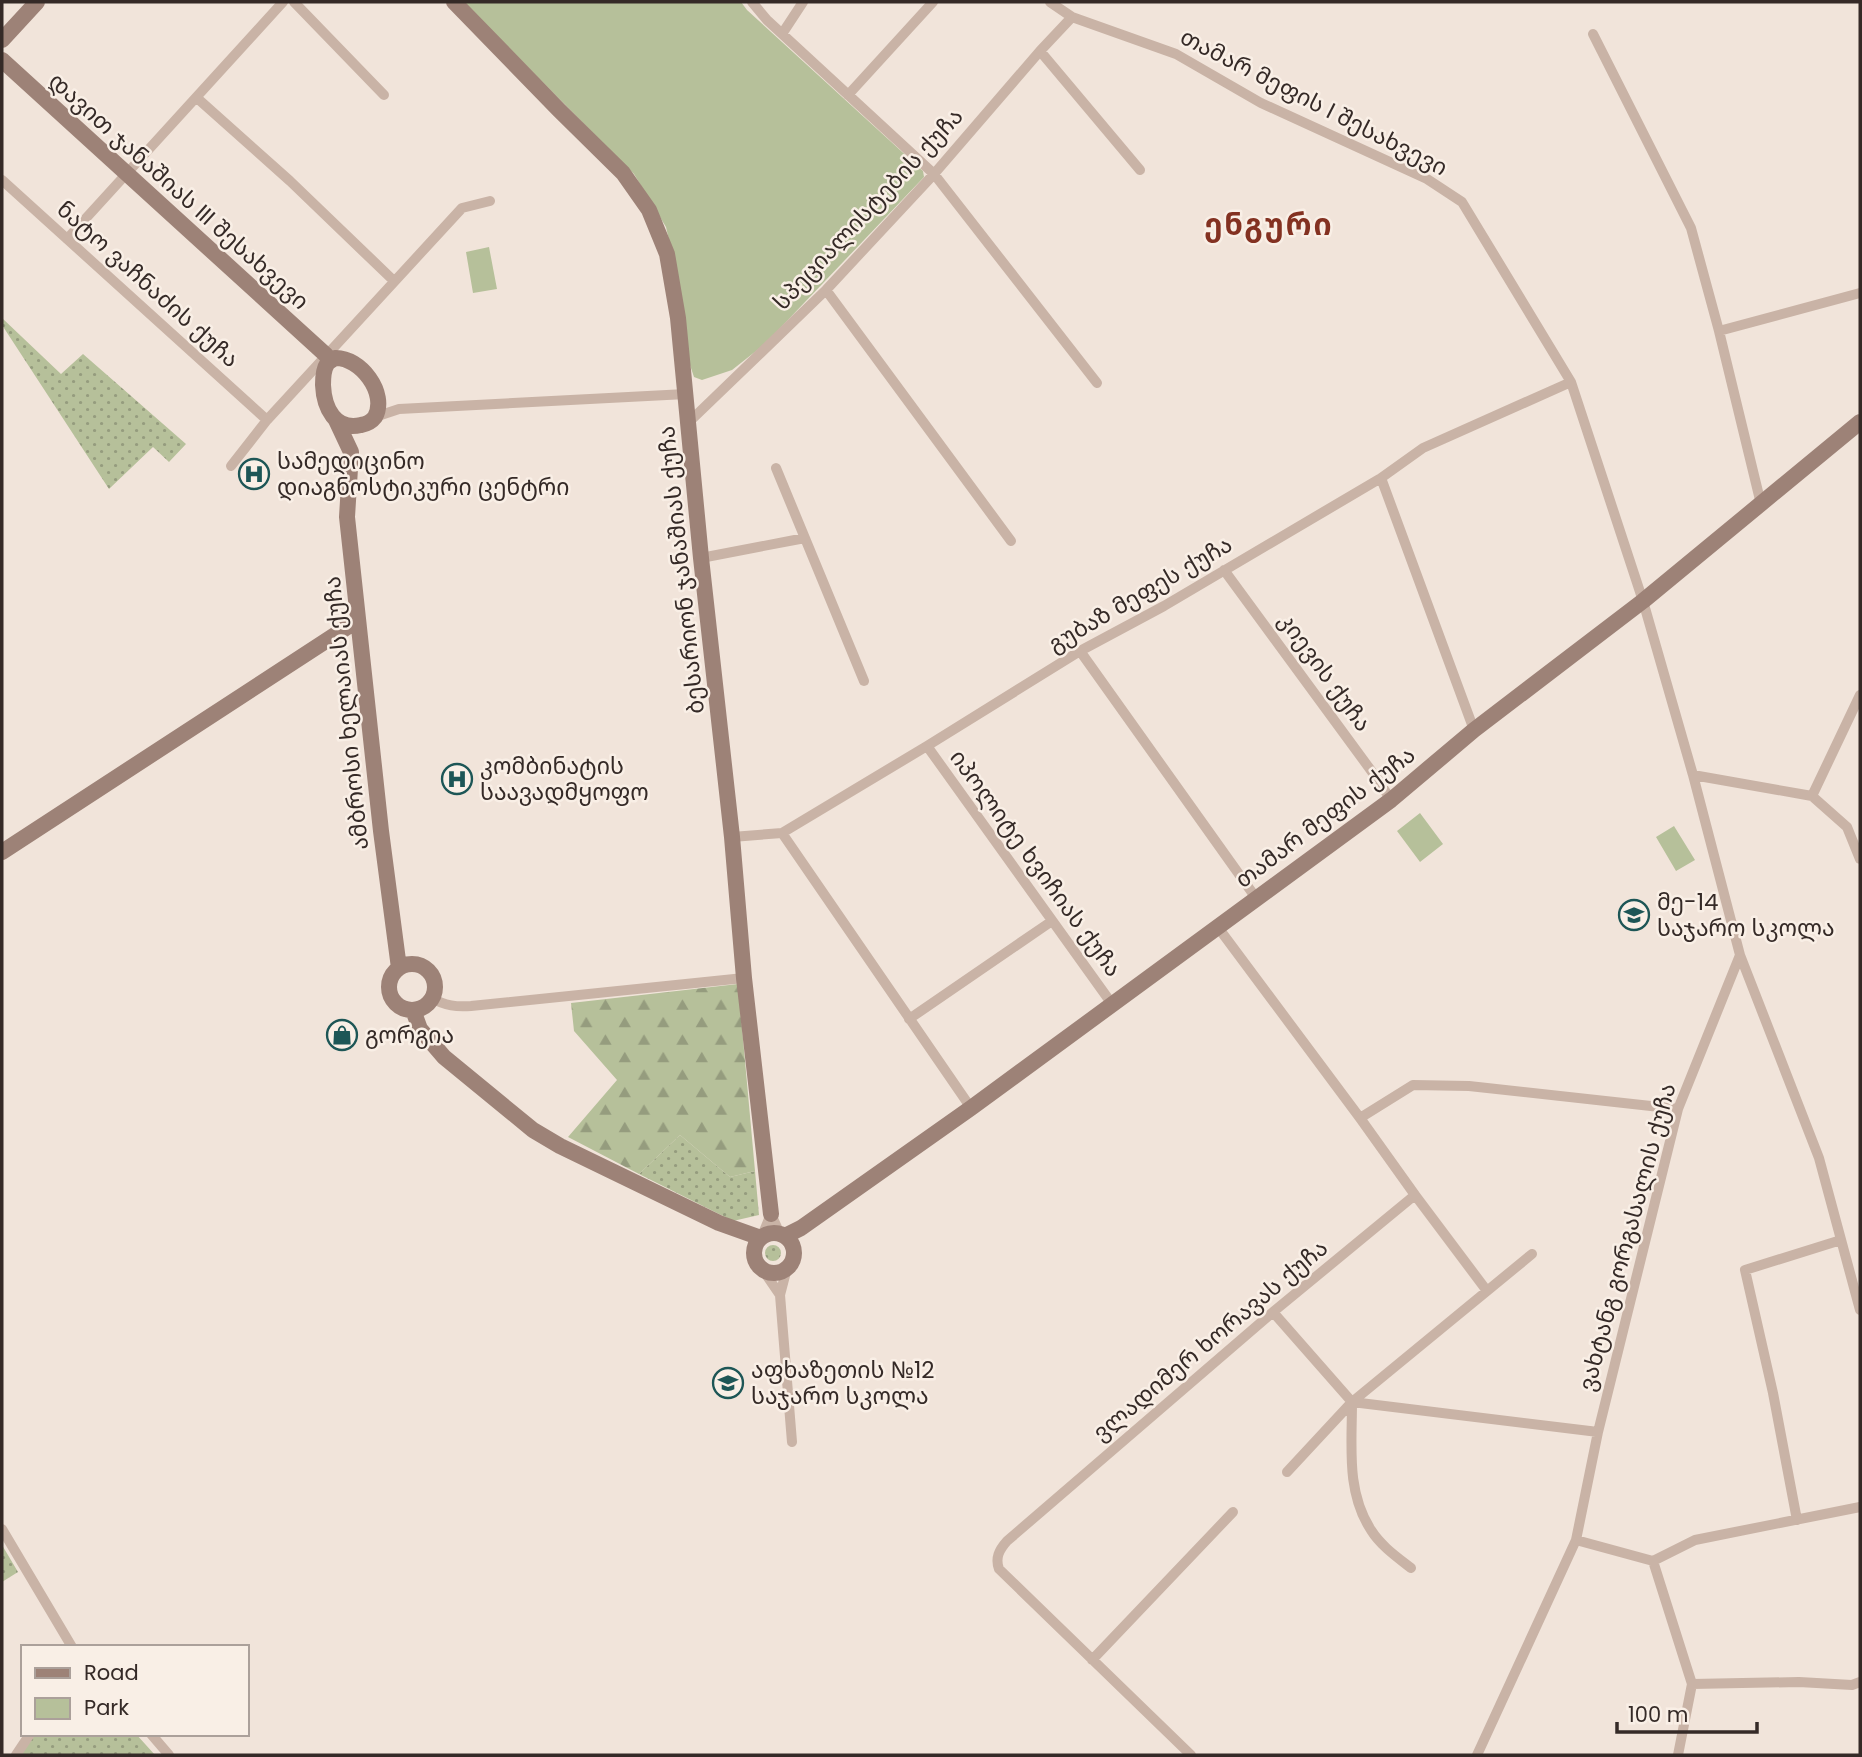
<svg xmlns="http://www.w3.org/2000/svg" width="1862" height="1757" font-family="Poppins,'Noto Sans Georgian',sans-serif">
	<defs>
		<pattern id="grass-dots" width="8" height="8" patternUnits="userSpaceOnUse" patternTransform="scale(1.75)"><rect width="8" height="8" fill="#b6c09a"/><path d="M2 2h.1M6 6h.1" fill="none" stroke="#959c7e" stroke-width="1.8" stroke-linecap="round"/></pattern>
		<pattern id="forest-firs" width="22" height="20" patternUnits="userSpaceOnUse" patternTransform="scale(1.75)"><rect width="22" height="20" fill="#b6c09a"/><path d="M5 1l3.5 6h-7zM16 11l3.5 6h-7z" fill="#959c7e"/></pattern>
	</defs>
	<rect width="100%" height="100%" fill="#f1e4da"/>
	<path fill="url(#grass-dots)" d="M2 318 61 374 83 354 186 444 169 462 153 447 109 489 2 325Z
		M680 1135 730 1177 755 1171 759 1215 733 1221 639 1174Z
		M765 1253a8 8 0 1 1 16 0a8 8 0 1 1-16 0Z
		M2 1545 18 1572 2 1582Z
		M30 1734H136L155 1755H16Z"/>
	<path fill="url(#forest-firs)" d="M738 984 755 1171 730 1177 680 1135 639 1174 568 1137 617 1080 574 1031 571 1003Z"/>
	<path fill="#b6c09a" d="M463 2H741L747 10 923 171 924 177 765 344 732 370 702 380 694 377 687 356 678 279 666 227 634 174Z
		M489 247 497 289 473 293 466 252Z
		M1420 813 1443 844 1420 862 1397 831Z
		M1674 826 1695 860 1676 871 1656 837Z"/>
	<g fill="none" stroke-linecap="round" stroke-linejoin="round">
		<path stroke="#c9b3a6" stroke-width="10" d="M294 2 384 95
			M752 2 767 20 934 174 1097 383
			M1050 2 1072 17 1176 54 1261 103 1427 179 1462 202 1571 382 1643 601 1693 775 1740 955 1678 1109 1598 1432 1576 1540 1477 1755
			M782 34 803 2
			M1593 34 1691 228 1719 331 1761 504
			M1040 51 1140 170
			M848 95 933 2
			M197 98 290 181 394 281
			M2 180 267 420
			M67 239 283 2
			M826 290 1011 541
			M1719 331 1860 293
			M375 417 399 409 686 394
			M688 423 826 290 934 174 1040 51 1072 17
			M231 466 267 420 462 208 490 201
			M776 468 864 681
			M1381 478 1474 730
			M701 558 805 538
			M1224 570 1378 780 1391 800
			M1080 651 1256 898
			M927 746 1112 1004
			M1693 775 1812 796 1847 827 1860 859
			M1812 796 1860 695
			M782 833 971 1108
			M732 837 782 833 927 746 1080 651 1164 606 1381 478 1423 448 1571 382
			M1740 955 1819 1158 1860 1310
			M432 998C445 1006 457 1007 471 1006L744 978
			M909 1019 1052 921
			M1360 1118 1413 1085 1469 1086 1678 1109
			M1415 1195 1487 1291
			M771 1214 780 1234
			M762 1236 771 1214
			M787 1268 780 1295 792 1442
			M763 1270 780 1295
			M1273 1312 1352 1402
			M1352 1402 1598 1432
			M1352 1402C1352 1446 1346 1492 1371 1530 1381 1546 1397 1557 1411 1568
			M1287 1472 1352 1402 1532 1254
			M1797 1520 1773 1393 1745 1270 1841 1240
			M2 1529 72 1647
			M1576 1540 1653 1561 1692 1684 1799 1682 1852 1685 1860 1682
			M1653 1561 1695 1540 1860 1507
			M1092 1660 1233 1512
			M151 1734 169 1755
			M16 1755 30 1734
			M1191 1755 999 1569C995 1558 999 1550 1007 1541L1273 1312 1415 1195 1360 1118 1217 926
			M1678 1755 1692 1684"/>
		<path stroke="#9d8277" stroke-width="16" d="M454 2 559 110 623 173 649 210 667 254 678 318 701 558 732 837 744 978 771 1214
			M2 40 37 2
			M2 60 326 355
			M335 358C360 357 388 393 375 417 372 421 367 424 361 425 335 431 324 408 323 385 323 379 323 370 327 364 329 361 332 360 335 358Z
			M336 420 351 452 347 517 381 831 399 968
			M2 852 358 620
			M389 987a23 23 0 1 1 46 0a23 23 0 1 1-46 0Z
			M413 1010 420 1029 444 1057 533 1130 560 1146 719 1223 761 1238
			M754 1253a20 20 0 1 1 40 0a20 20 0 1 1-40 0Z
			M785 1236 801 1228 971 1108 1391 800 1474 730 1643 601 1860 422"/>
	</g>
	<defs>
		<g id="hospital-ring" transform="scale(1.575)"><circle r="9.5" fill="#f9efe6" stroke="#1d5656" stroke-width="1.5"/><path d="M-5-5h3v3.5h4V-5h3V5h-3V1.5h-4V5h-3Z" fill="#1d5656"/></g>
		<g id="school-ring" transform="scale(1.575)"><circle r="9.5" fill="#f9efe6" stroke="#1d5656" stroke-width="1.5"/><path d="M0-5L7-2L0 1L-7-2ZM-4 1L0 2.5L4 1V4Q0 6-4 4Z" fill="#1d5656"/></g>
		<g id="shop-ring" transform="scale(1.575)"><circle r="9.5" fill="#f9efe6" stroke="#1d5656" stroke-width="1.5"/><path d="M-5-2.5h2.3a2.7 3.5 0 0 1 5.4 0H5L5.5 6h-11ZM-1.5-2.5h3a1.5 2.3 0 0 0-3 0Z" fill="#1d5656"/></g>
	</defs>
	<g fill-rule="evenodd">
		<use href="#hospital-ring" x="254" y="474"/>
		<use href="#hospital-ring" x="457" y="779"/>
		<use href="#school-ring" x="1634" y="915"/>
		<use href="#shop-ring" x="342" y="1035"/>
		<use href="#school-ring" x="728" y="1383"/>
	</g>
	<g text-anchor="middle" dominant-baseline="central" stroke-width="5" stroke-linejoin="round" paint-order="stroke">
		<g font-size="23" fill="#352a27" stroke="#f9efe6">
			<text transform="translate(1314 102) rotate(27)">თამარ მეფის I შესახვევი</text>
			<text transform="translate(179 191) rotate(42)">დავით ჯანაშიას III შესახვევი</text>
			<text transform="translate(868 209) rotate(-47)">სპეციალისტების ქუჩა</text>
			<text transform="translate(148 284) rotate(42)">ნატო ვაჩნაძის ქუჩა</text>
			<text transform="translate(681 570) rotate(-96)">ბესარიონ ჯანაშიას ქუჩა</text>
			<text transform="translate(1140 594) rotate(-30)">გუბაზ მეფეს ქუჩა</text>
			<text transform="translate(1325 672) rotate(54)">კიევის ქუჩა</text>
			<text transform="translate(346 713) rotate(-96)">ამბროსი ხელაიას ქუჩა</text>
			<text transform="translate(1325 817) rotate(-37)">თამარ მეფის ქუჩა</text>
			<text transform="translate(1036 863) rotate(54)">იპოლიტე ხვიჩიას ქუჩა</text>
			<text transform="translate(1627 1237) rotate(-75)">ვახტანგ გორგასალის ქუჩა</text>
			<text transform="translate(1210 1340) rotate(-40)">ვლადიმერ ხორავას ქუჩა</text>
		</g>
		<g font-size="23" fill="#352a27" stroke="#f9efe6" text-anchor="start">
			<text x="277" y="461">სამედიცინო<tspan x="277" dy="26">დიაგნოსტიკური ცენტრი</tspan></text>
			<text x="480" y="766">კომბინატის<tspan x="480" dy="26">საავადმყოფო</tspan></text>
			<text x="1657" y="902">მე-14<tspan x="1657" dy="26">საჯარო სკოლა</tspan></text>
			<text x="365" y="1035">გორგია</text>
			<text x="751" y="1370">აფხაზეთის №12<tspan x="751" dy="26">საჯარო სკოლა</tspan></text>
		</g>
		<g font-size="30" font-weight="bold" letter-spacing="2" fill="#833121" stroke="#f9efe6">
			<text x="1269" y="224">ენგური</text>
		</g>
	</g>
	<rect width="1862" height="1757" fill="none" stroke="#352a27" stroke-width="7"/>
	<rect x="21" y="1645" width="228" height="91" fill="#f9efe6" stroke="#aba09a" stroke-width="2"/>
	<rect x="35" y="1668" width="35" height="10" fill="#9d8277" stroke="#aba09a" stroke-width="2"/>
	<text x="84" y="1680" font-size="21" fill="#352a27">Road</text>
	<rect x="35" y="1698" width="35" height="21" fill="#b6c09a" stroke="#aba09a" stroke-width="2"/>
	<text x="84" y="1715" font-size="21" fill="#352a27">Park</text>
	<path d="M1617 1722v10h140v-10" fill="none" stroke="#352a27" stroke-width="3.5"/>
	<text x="1628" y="1722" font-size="21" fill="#352a27" stroke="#f9efe6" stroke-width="5" paint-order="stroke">100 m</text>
</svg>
